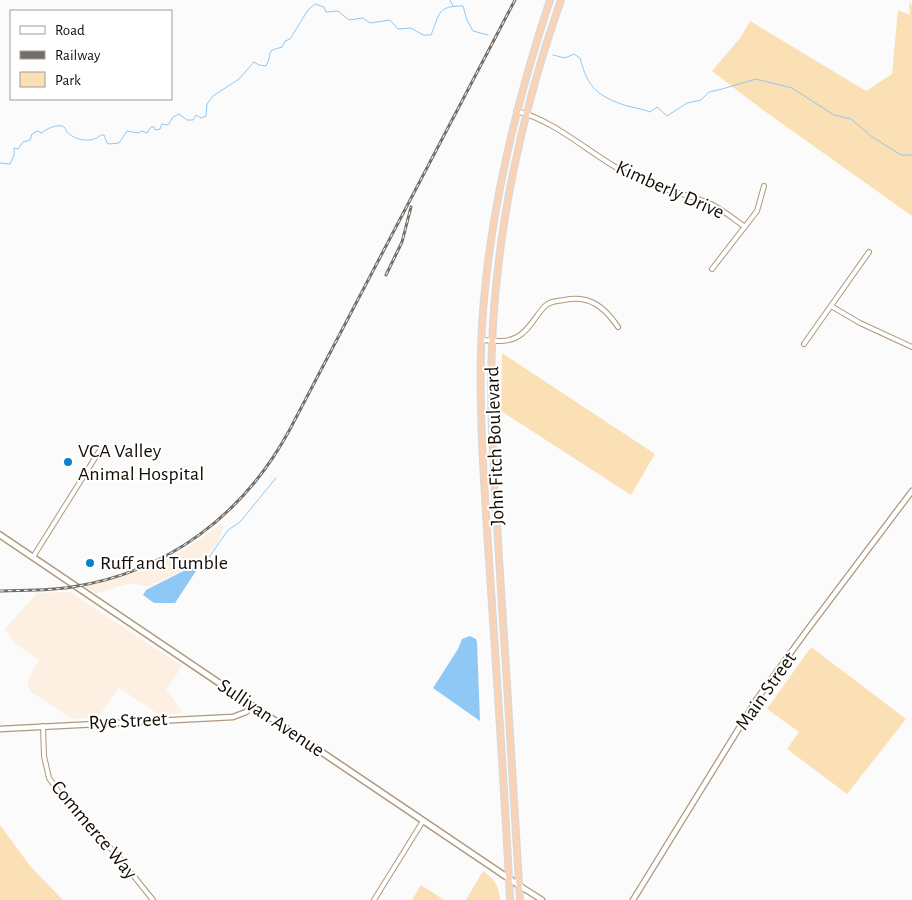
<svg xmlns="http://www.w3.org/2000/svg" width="912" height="900" font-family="'Alegreya Sans',sans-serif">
	<rect width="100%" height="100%" fill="#fbfbfb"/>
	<path fill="#fdefe1" d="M221 524 224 527 218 542 203 561 148 587 131 583 96 593 85 587 160 563 187 548Z
		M70 592 182 666 166 690 183 713 160 715 119 688 98 717 73 719 31 692 27 683 39 660 16 644 5 629 37 593Z"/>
	<path fill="#fbdfb5" d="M909 2 912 5V216L759 107 712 71 741 37 750 21 866 91 892 74 898 10 910 15Z
		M502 353 655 454 631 495 501 411Z
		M811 647 906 719 847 794 787 749 799 732 767 709Z
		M0 825 30 866 63 900H0Z
		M483 871C495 879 499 886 500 900H466Z
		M421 885 444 900H412Z"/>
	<path fill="#8fc8f4" d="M203 561 207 564 198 568 175 603H154L143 595 146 590Z
		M470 636 476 639 477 642 480 721 433 688 458 649 462 639Z"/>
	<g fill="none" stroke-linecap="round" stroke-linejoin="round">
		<path stroke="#8fc8f4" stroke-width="1" d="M450 0 453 6
			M553 55 565 58 574 54 580 58C588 88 597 96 627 106 635 108 643 109 650 112L657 107 667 116 687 103 701 100 709 92 722 89 756 79 792 88 834 115 851 119 871 136 901 155H912
			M0 163 10 164 14 155V148L18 149 23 142 30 140 32 134 37 131 42 133C45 129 59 123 64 127 66 128 66 132 68 133 77 141 92 143 101 135H104L107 143 110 144 119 143 127 131 138 133 142 131 147 133 151 127H154L155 130 160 129 162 124 168 125 173 117 179 114 187 120H193L196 115 201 118 206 116 207 104 213 96 239 79 254 62 259 65 266 66 269 59 270 53 272 50 282 47 285 41 290 39 308 10 315 4 324 7 326 12 338 11 349 20 363 18 370 23 390 20 398 29 411 28 423 35H431C440 13 437 6 463 6L467 20 473 31 488 35
			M205 563 228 530 240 522 276 478"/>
		<g stroke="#ad997b" stroke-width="6">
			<path id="minor" d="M516 111C558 121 595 159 635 178 659 190 686 193 711 204 723 210 734 219 745 227
				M712 269 757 211 764 186
				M831 306 860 323 912 347
				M482 340C493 341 506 343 517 337 529 331 536 315 545 306 550 301 557 301 564 300 589 295 604 306 618 327
				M804 344 869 252
				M33 557 100 450
				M43 726 44 756 49 778 65 801 116 854 153 900
				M374 900 423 821"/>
		</g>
		<g stroke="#ad997b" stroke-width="7">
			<path id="tertiary" d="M0 729 233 717 246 712 252 705
				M520 886 542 900
				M633 900 757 699 805 633 912 491"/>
		</g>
		<g stroke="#ad997b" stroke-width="8">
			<path id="secondary" d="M0 535 520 886"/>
		</g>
		<g stroke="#d9d8d7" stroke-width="8">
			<path id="trunk" d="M510 900C505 797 498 693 491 590 486 510 479 429 481 348 485 229 513 112 550 0
				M520 900C514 786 506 672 499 558 495 486 489 415 492 344 497 226 522 111 561 0"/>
		</g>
		<use href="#minor" stroke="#fff" stroke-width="4"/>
		<use href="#tertiary" stroke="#fff" stroke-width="4.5"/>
		<use href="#secondary" stroke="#fff" stroke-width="5"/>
		<use href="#trunk" stroke="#fad3b6" stroke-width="5.5"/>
		<g stroke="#736e69" stroke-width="3">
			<path id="rail" d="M386 275 402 242 411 207
				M0 591C24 590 48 591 72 587 168 572 243 515 289 431L515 0"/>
		</g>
		<use href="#rail" stroke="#fff" stroke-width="1" stroke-dasharray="4" stroke-linecap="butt"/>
	</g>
	<g fill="#0882ca" stroke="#fff" stroke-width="2">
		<circle cx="68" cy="462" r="5"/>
		<circle cx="90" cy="563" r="5"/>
	</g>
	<g text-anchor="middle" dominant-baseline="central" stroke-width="4" stroke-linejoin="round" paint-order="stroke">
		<g font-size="20" fill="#140c03" stroke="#fff">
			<text transform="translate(670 190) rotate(24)">Kimberly Drive</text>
			<text transform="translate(495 446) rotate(-92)">John Fitch Boulevard</text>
			<text transform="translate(766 691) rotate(-55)">Main Street</text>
			<text transform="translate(271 718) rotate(34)">Sullivan Avenue</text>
			<text transform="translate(128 721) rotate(-3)">Rye Street</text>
			<text transform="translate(94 830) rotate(50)">Commerce Way</text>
		</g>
		<g font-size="20" fill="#140c03" stroke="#fff" text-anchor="start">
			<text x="78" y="451">VCA Valley<tspan x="78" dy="23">Animal Hospital</tspan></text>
			<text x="100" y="563">Ruff and Tumble</text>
		</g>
	</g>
	<rect x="10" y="10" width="162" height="90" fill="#ffffff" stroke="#a19e9a"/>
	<rect x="20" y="26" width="25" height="8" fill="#ffffff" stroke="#a19e9a"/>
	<text x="55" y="35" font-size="15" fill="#140c03">Road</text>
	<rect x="20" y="51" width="25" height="8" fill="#736e69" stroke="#a19e9a"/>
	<text x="55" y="60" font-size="15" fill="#140c03">Railway</text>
	<rect x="20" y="72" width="25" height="15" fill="#fbdfb5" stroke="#a19e9a"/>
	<text x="55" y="85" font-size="15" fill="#140c03">Park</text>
</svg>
